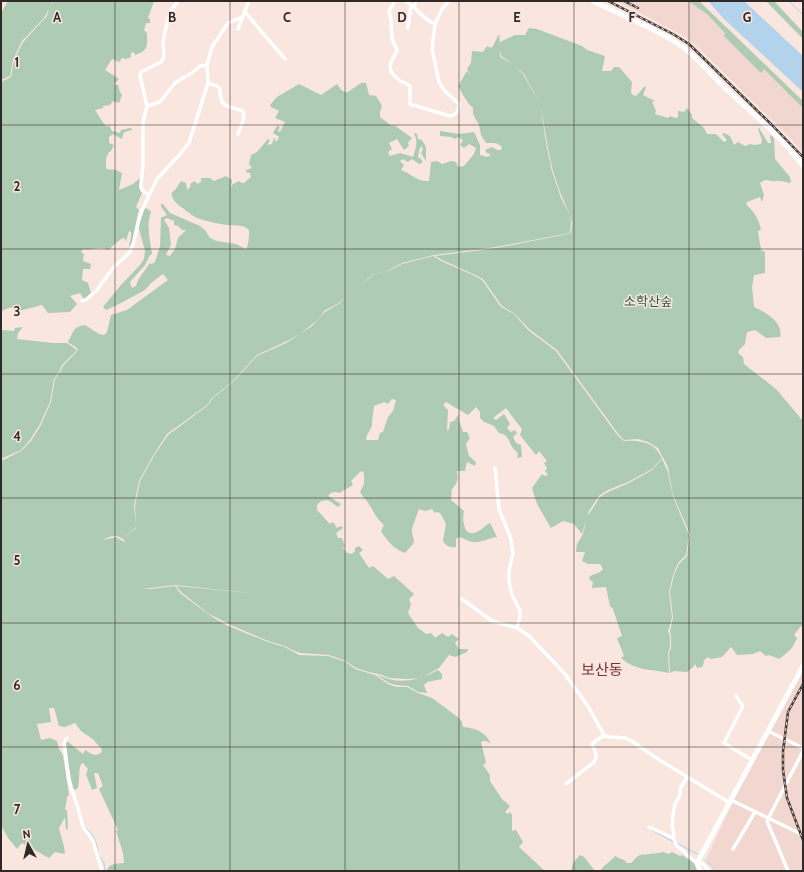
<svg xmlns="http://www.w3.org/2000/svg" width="804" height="872" font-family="Cabin,'Noto Sans KR',sans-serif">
	<rect width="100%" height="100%" fill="#f8e6df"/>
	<path fill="#f1d7cf" d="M617 1H698L803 108V154L792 140 699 48 684 36Z
		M803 669V871H715L706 860 735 797Z"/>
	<path fill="#aecbb3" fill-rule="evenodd" d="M8 1H53L44 18 22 41 13 60 10 76 1 80V13Z
		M54 1H154L148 18 150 19V23H146L144 30 147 33C147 46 149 50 135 55L134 52 131 53V57L126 59 122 58 119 62 112 59 105 70 119 79 114 84 118 85 120 92 122 95 119 103 113 101 110 105 103 106V108L95 110 104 124 107 127 109 125 112 131 120 133 121 130 131 128 132 130 124 132 122 139 113 134 109 137V143L114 145 111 151 109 152 106 158V169L116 170 122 173 119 190 133 184 140 178 139 188 142 193 136 207 139 210 131 247 129 246 131 237V232L129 231 126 241 124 238 121 239 108 250C100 245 91 251 83 249L81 252 84 254 83 261 91 264 90 269H83L82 280 88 283 91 293 84 299 80 293 70 296 77 304 70 312 48 313 42 305 15 312 12 307 1 311V82L11 77 14 60 23 42 47 16 49 8Z
		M688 1H699L803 101V108L764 69 761 73 724 36 725 33 707 14Z
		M766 1H774L803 32V39Z
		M529 28 537 29 582 46 587 50 605 56 602 71H611L614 67H619L632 82 631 93 633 95 636 96 645 86 646 87 643 95 655 101 652 102 656 111 655 114 668 118 670 116 676 118 678 117V111L684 112 687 108 692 115V118L704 128 707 134H716L724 142 727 140 722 134 724 133 730 136 734 145 738 142 745 146 750 144 754 145 761 144 762 140 758 129 759 128 768 143H771L770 135 772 136 774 138 775 159 790 177 791 182 789 183C783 181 781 181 776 181 768 182 767 177 760 183L764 195 762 202 760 197 747 202 746 204C754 212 759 219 761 230L758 231 761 250 765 252V273L754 275 752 287 754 307C765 312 784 322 780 337L766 338 755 330 747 332 745 344 739 350 738 353 743 357 744 364 776 389 803 421V627L801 626 794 635 797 638C795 642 793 647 790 650 787 653 783 656 779 659L769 655 766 656 760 651 753 654 737 655 731 647 722 657 711 659 708 657 703 661 704 663 702 667 697 668 695 664 693 667 687 672 674 671 670 673 669 653 671 648V636L670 631 673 618 670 592 674 575 679 564 687 556 690 534 673 495 668 467 658 448 648 442 638 439 624 440 619 435 557 350 529 329 515 314 502 306 483 279 473 274 442 260 435 256 496 248 563 235 571 233 572 223 570 215 560 192 552 168 546 137 541 106 524 74 513 64 501 56 500 49V57L513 64 523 74 541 106 545 137 551 167 550 165 561 198 570 215 571 223 570 233 496 247 434 255 402 263 387 271 373 274 358 288 345 296 339 303 324 311 320 318 300 334 285 342 257 355 232 382 212 398 207 405 167 434 154 454 139 481 134 506 136 527 123 539C116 534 110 536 103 540L116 537 126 543 123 539 136 528 135 506 140 481 155 454 168 435 207 406 213 398 233 382 257 356 286 343 300 334 312 326 325 312 340 303 345 296 358 288 374 274 388 271 402 264 433 256 441 261 473 275 482 280 501 307 514 314 528 330 556 351 618 436 624 441C635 440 648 441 656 449 658 451 660 455 662 458L652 469 628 482 608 490 599 496 589 511 582 534 574 524 563 521 551 528 537 504 532 488 542 474 545 476 548 475 545 471 547 468 544 463 547 461 539 451 536 455 520 435 522 429 506 408 493 418 496 420 504 414 510 424 507 428 511 432 515 430 517 433 513 437 516 443 521 445 522 457 517 458 518 453C515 450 512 448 511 445 508 439 507 434 499 433L494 426 484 422 480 418V412L476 407 468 415 446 402 443 405 448 410 447 431 449 429 450 422 454 421 459 414C458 424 461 423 463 432H467L470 438 466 444 469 456 476 462 475 466 467 462 465 471H457C458 479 458 483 452 489L451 500 464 511C462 519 463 538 477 532 482 530 485 525 490 523L497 537C488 538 481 543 472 542 467 541 464 538 459 537L456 539V547C450 548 446 546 443 541L446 524 443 518 440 513 437 512 435 513 432 509 425 511 419 509 412 528V533L414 541 413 544 405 553C394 549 387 541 381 531L384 525C374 516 373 509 366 500 363 497 362 495 360 492L364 484V473L361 471 351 481 353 485 339 493C334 491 331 492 328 496L341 504 338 507 328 500 321 501 317 505V510L330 524 333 522 337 528 341 526 343 528 336 533 338 538H342L345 546 343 548 347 553 352 554 355 551V548L359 546 363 550 359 553 369 568 373 566 388 579 394 576 414 594 409 599 411 604 408 613 418 628 426 634 431 633 435 638 442 633 448 637 452 634 459 639 455 643 459 649H468L467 652 455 657 449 655 439 668 421 678 409 679 389 678 382 675 369 672 356 668 346 661 329 655 300 653 290 649 285 646 268 641 233 626 209 614 181 592 176 586 261 594 175 585 151 588H142L151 589 175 586 180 593 196 605 214 618 226 625 268 642 285 647 290 650 299 655 328 656 346 662 355 669 375 675 388 684 396 687H407L418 693 432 698 459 718 462 722 463 727C475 728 484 731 490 742L488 743 487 741H484L481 742 486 763 483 765 490 775V781L502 799 510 806 505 812 508 814 510 812 512 815V831L516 830 523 842 519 847 545 871H107C108 863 117 864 124 863L123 853 116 831 118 830 99 789 103 786 98 773H94L97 788 92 790 86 774 88 769 83 763 81 764C78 771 80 780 78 788L75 790 73 788 69 768 66 743 67 741 83 754 85 750C91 754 97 758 102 751L101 748 96 743 94 740 81 731 75 723 65 727 59 726 54 708H49L51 722 37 724 41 740 50 738 57 741 59 749 63 755 69 795 67 797 65 810H67L68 828 66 830 65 817 59 828 64 847 65 854 55 852 49 858 22 843 17 849 8 838 1 825V703L2 697 1 688V461L21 451 31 441 41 425 51 402 55 379 60 372 63 366 78 350 77 348 68 342C74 331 73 327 85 325L99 334 104 335 107 332 111 315 127 310 168 280 163 274 151 283 145 290 117 305 106 310 103 307 121 285 140 265 144 259 145 251 139 229V225L145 208 148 209 151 212C146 226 150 240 152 254L150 255 145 265 130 282 132 288 136 286 138 280 150 263 152 264 155 262 160 246 161 217H163L167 215 161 207V204H163L170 213 200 226 205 230 210 238 217 241 236 244 246 249C249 245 249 236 249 230 242 224 237 226 228 225 219 224 209 222 200 219 193 217 187 211 181 207 176 203 171 199 172 192L175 190 181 181 186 183 187 190 191 186 190 184 195 181 197 184 201 182V178H210L214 181 226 176 232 180 231 187 233 184 239 181 242 183H244L251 177 250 173H247L246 170 252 168 249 164 251 155 257 152 268 139 270 140 267 145 272 144 274 138H275V141H277L279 137 273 133 277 126 280 127 278 131 280 132 285 122 275 118 279 111 271 107 270 105 277 97 299 84 321 95 337 84C340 88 342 93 348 92L361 83H366L369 95 376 96 382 106 380 112V117L392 126 394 125 412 138 408 143 409 146 404 150 397 139 389 143 392 149 388 152 390 156 400 153 413 157C415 150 419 141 414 134L415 133 417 134 418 139 422 140 426 147V161L421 153 423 149 421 146 419 151 418 157 422 160V163L419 164 412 159 408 162 403 159 400 161 404 165 401 170C412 174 417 182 429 181L431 162 437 161 442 164 451 161 456 162 458 167 464 166 474 154 476 148 469 144 464 148 460 145 463 140 458 137 455 139 451 137 440 136V131L459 134 474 132 480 145V155L487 157 491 155 487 153 485 150 492 147 497 150H501L502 147C497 142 493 143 486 143L481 135 479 125 473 114V108C466 101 463 95 458 86L467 71 471 76 467 69 471 63 472 51 483 52 487 46 491 48 493 46 499 34 500 45V42L515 35H525ZM167 218 174 221V225L178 226 182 230H186L178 238 175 249 170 256 166 255 171 245 169 228 164 220ZM392 399 396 400 393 411 388 417 383 432 380 433 378 440H366L367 435 372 426V422L374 406 384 402 388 404Z
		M23 327 18 333 17 339 52 343H67L77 350 62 365 59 372 54 379 50 402 40 424 30 440 21 450 1 459V330L14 331 15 328Z
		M662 459 668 472 673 497 689 535 686 555 678 563 673 575 669 592 672 618 668 631 670 636V647L668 653 669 673C652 669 635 671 621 658L624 656 617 638 622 636 613 609 610 606 606 587 592 588 593 582 589 579 590 576 600 572 603 569 600 564H588L582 561 585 552H576L577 544 583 534 587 517 600 497 608 492 629 483 652 470Z
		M438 670 442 674V679L427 682 424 685 427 693 418 692 408 686 396 685 389 683 377 675C382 676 385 678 389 679 406 684 423 678 438 670Z
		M663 852 669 854 672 852 680 856 682 855 694 863 698 871H600C602 867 611 861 615 856L621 859 624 860 627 863H631C634 861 635 858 638 856 640 854 657 854 663 852Z
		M580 855 584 857 595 871H571L573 863Z"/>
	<path fill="#b3d2eb" d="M708 1H744L803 56V92L723 18Z"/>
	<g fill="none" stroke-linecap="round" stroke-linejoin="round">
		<path stroke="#b3d2eb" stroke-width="1" d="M789 1 803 15
			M86 828C93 834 97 842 98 851
			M653 831 674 842
			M677 843 699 855
			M99 856 104 863 105 871
			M705 860 716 871"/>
		<path stroke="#fff" stroke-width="3.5" d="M395 1 389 11 391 21 392 39 397 50 390 65 391 72 399 80 410 86V104L450 116C456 115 459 110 459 104L444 90 439 82 432 49 435 24 442 9 449 1
			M405 1C418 7 420 18 435 24
			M414 7 416 1
			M244 11 285 59
			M408 28 411 5
			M238 29 249 1
			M208 83 217 86 220 89C220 108 226 105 243 111L244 118 238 134
			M147 106 160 102 175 83 193 72 200 66 207 65
			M148 195 142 190 141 185 143 165V122L147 106 140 76 141 72 161 62 164 57 163 42 166 27 170 12 178 1
			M82 301 87 299 96 291 113 268 130 252 134 241 140 214 157 179 181 153 189 143 208 83 207 65 212 47 228 23 242 17
			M495 468 499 509 511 539 513 554 509 570V582L512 595 520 611V617L517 628
			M462 599 492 621 517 628 529 636 565 674 589 708 604 735 610 737 625 738 630 740 658 759 730 803
			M736 696 743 706 724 743 752 760
			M768 731 803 748
			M67 738 64 743 69 781 78 808 83 827 89 835 93 841 102 871
			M566 784 594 762C599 755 594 750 592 744L604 735
			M731 800 803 835
			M649 827 671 837 674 835 672 825 673 815 675 804 680 795V789L687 777
			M673 837 677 846 697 863H702L709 871
			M733 849 755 812
			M788 871 767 821 803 751"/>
		<path stroke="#fff" stroke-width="5" d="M593 1C619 14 652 27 677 43 696 55 710 74 726 89 752 113 782 137 803 166
			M700 871 697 863 803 666"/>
		<g stroke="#453d3b" stroke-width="2.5">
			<path id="rail" d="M608 1 673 34 689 44 771 124 803 157
				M624 1 638 8
				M803 684 788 712 783 751V770L787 798 803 840"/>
		</g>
		<use href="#rail" stroke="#f8e6df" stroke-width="1" stroke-dasharray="3" stroke-linecap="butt"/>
	</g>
	<path fill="none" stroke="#302927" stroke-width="1" stroke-opacity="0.55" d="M115 1V871M230 1V871M345 1V871M459 1V871M574 1V871M689 1V871M1 125H803M1 249H803M1 374H803M1 498H803M1 623H803M1 747H803"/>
	<g text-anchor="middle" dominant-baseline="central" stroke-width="3" stroke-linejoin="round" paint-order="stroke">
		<g font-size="13" fill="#305f3b" stroke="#f8e6df">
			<text x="648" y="301">소학산숲</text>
		</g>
		<g font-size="15" fill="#7a3333" stroke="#f8e6df">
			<text x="602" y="670">보산동</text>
		</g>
	</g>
	<g font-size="13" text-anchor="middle" font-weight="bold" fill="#302927" stroke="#f8e6df" stroke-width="3" stroke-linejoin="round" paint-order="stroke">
		<text x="57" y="22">A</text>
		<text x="172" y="22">B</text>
		<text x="287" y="22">C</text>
		<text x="402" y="22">D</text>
		<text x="517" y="22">E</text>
		<text x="632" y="22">F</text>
		<text x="747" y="22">G</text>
		<text x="17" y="67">1</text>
		<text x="17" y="191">2</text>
		<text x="17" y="316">3</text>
		<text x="17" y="441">4</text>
		<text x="17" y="565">5</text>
		<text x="17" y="690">6</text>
		<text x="17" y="814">7</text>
	</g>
	<rect width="804" height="872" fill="none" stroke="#302927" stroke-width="4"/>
	<g transform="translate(28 844) rotate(352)" stroke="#f8e6df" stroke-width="3" paint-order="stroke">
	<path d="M0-3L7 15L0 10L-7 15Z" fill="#302927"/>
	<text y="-6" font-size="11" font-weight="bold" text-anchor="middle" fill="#302927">N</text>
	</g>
</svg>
